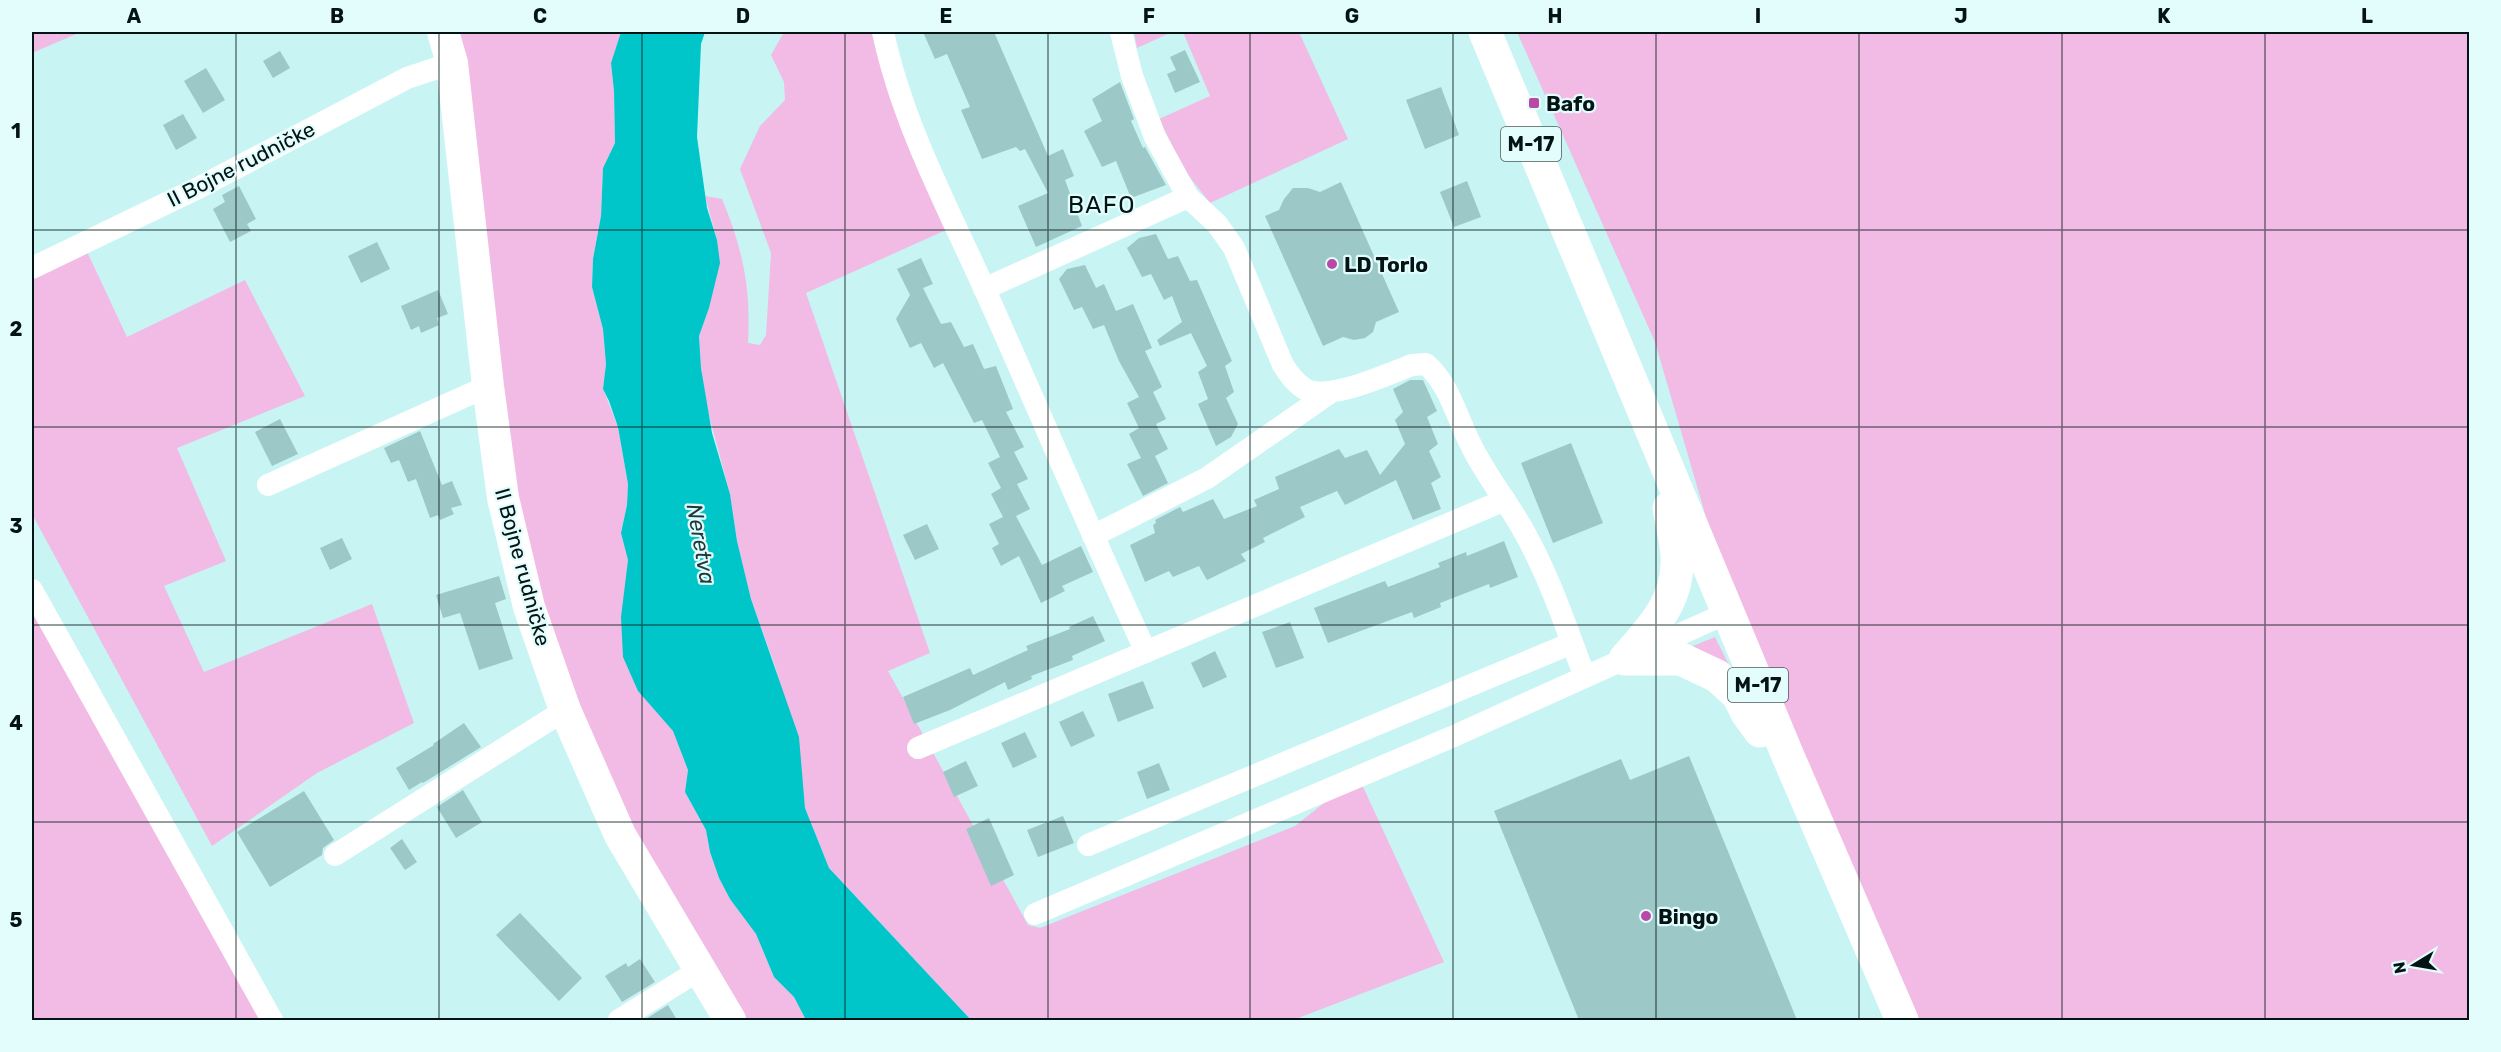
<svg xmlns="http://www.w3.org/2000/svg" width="2501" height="1052" font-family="Rubik,sans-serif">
	<rect width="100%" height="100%" fill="#c8f4f4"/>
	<path fill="#f1bbe5" d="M32 32H81L32 53Z
		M443 32H621L611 63 614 91 615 143 603 168 601 216 593 259 592 287 603 329 606 364 603 389 618 427 628 484 627 505 621 533 628 560 626 581 638 691 673 730 688 770 685 792 706 830 710 852 719 878 730 899 756 934 774 977 794 997 806 1020H730L701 969 529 607Z
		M784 32H883L955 226 806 293 930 653 888 671 1028 925 1040 928 1295 826 1358 776 1444 962 1293 1020H971L829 868 805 808 802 779 776 669 751 599 737 541 730 494 707 408 701 368 699 336 709 308 717 240 705 196 722 199C743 250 751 288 748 343L760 345 766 335 771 253 740 169 760 126 785 100 784 82 771 55Z
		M1134 32H1172L1137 48Z
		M1183 32H1299L1348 139 1210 203 1185 171 1159 119 1210 96Z
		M1517 32H2469V1020H1915L1708 524 1655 342Z
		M83 243 127 337 245 280 305 396 177 448 226 561 164 586 204 672 372 604 414 723 317 773 212 846 32 514V268Z
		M32 599 263 1020H32Z
		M1715 637 1734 675 1683 650Z"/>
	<path fill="#00c6c9" d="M621 32H705L701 44 697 137 707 208 717 240 720 263 709 308 699 336 701 368 712 433 730 494 737 541 751 599 799 737 805 808 829 868 971 1020H806L794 997 774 977 756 934 730 899 719 878 710 852 706 830 685 792 688 770 673 731 638 691 623 657 621 617 628 560 621 533 627 505 628 484 618 427 609 401 603 389 606 364 603 329 592 287 593 259 601 216 603 168 615 143 614 91 611 63Z"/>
	<path fill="#9dc8c8" d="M923 32H994L1048 156 1063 149 1074 176 1065 180 1082 226 1036 247 1018 206 1048 193 1025 149 1020 151 1016 147 982 159 961 110 970 107 947 54 935 59Z
		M1185 50 1200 82 1175 93 1167 74 1176 70 1170 57Z
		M280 51 290 68 273 78 263 61Z
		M206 68 225 100 203 113 184 81Z
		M1120 82 1134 119 1131 121 1143 148 1145 147 1166 185 1131 198 1116 161 1102 167 1084 131 1102 121 1092 99Z
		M1441 87 1459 135 1425 149 1406 100Z
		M183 114 197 138 176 150 163 125Z
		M1467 181 1481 217 1454 227 1440 192Z
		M1341 182 1399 312 1376 322 1373 332 1365 338 1354 340 1343 337 1323 346 1265 216 1279 210 1284 199 1293 188H1308L1320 192Z
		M239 186 256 219 247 224 251 231 230 242 213 209 225 202 222 195Z
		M1156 234 1168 259 1178 256 1190 281 1197 280 1232 361 1225 366 1234 392 1226 398 1238 424 1231 437 1216 446 1198 404 1208 399 1198 372 1207 366 1191 333 1160 346 1157 340 1182 322 1172 296 1164 300 1151 274 1142 277 1127 248 1139 238Z
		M377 242 390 269 361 283 348 256Z
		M921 258 933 284 923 288 941 324 951 322 964 347 973 344 984 369 996 366 1013 409 1006 412 1024 447 1014 452 1028 479 1017 484 1030 509 1016 516 1042 565 1081 546 1093 572 1062 586 1065 591 1041 603 1019 556 1001 566 992 548 999 544 989 524 1003 517 991 494 1001 488 988 463 1000 457 982 420 974 423 943 363 934 368 921 343 910 348 896 319 910 295 897 269Z
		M1085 265 1096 288 1104 284 1116 311 1133 304 1152 348 1145 351 1162 387 1153 392 1166 419 1156 424 1168 449 1155 456 1168 483 1143 496 1127 464 1141 458 1129 434 1139 428 1127 403 1139 397 1119 361 1104 325 1093 329 1082 307 1074 310 1059 279 1067 269Z
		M438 290 448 314 437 318 439 325 421 333 419 326 411 330 401 306Z
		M1410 380H1423L1437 411 1427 417 1438 444 1429 451 1441 477 1431 483 1441 509 1413 520 1396 480 1345 505 1337 491 1300 507 1305 517 1263 538 1265 542 1241 554 1246 561 1207 580 1199 566 1173 577 1169 571 1145 582 1130 545 1155 533 1153 525 1156 523 1155 520 1180 507 1183 512 1213 499 1224 519 1257 506 1254 500 1279 489 1275 477 1339 449 1345 458 1367 450 1380 475 1405 444 1395 420 1403 412 1393 389Z
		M280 419 298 454 272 466 255 432Z
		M420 431 442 485 452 481 462 505 451 508 454 514 440 520 438 515 430 518 416 479 408 482 399 460 391 463 384 448Z
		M1571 443 1603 523 1553 543 1521 463Z
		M927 524 939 549 915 560 903 535Z
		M342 538 352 559 330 570 320 548Z
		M1504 541 1518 577 1490 588 1489 584 1440 603 1441 607 1414 618 1412 612 1328 643 1314 608 1385 581 1388 587 1440 567 1438 563 1466 552 1467 556Z
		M499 576 506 599 495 603 513 659 479 670 460 613 443 618 436 595Z
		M1093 616 1105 641 1072 656 1073 660 1031 676 1032 679 1008 690 1005 682 950 710 914 724 903 697 970 668 973 675 1028 650 1026 646 1070 629 1069 627Z
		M1290 622 1304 658 1276 668 1262 632Z
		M1215 651 1227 677 1203 688 1191 663Z
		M1143 681 1154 708 1118 722 1108 694Z
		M1083 711 1095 736 1071 747 1059 722Z
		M464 723 481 747 423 783 422 782 409 790 396 768 434 745 433 744Z
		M1025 732 1037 757 1013 768 1001 743Z
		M1689 756 1797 1020H1579L1494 811 1621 759 1630 780Z
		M966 761 978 786 954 797 943 772Z
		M1159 763 1170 790 1147 799 1137 772Z
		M463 790 482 822 456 838 437 807Z
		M304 791 334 840 323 848 322 855 270 887 237 832Z
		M1063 816 1074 843 1038 857 1027 830Z
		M989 818 1014 875 991 886 966 829Z
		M402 839 417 862 405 870 390 848Z
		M520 913 582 978 559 1001 496 935Z
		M640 959 655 982 622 1002 605 976 626 963 628 967Z
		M668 1005 677 1020H644Z"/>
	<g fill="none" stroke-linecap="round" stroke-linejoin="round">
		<path stroke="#fff" stroke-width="22" d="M883 32C902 122 947 206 985 290 1039 410 1090 532 1146 652
			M1121 32 1132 76 1155 137 1188 197 1217 224 1234 248 1283 365C1289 374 1295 383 1305 389 1328 402 1388 374 1412 365L1426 364C1450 385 1456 416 1470 443 1486 477 1510 504 1527 537 1551 581 1567 630 1585 677
			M32 268 200 187 407 78 452 63
			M984 289 1188 197
			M268 485 488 386
			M1093 536 1207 478 1331 392
			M32 590 272 1020
			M918 748 1505 500
			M1088 845 1572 643
			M335 855 565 710
			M1035 914 1454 736 1727 613
			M619 1020 701 969"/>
		<path stroke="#fff" stroke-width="32" d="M443 32 452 63 488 386 503 498 529 607 565 710 620 835 730 1020"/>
		<path stroke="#fff" stroke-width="33" d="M1485 32 1788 756 1902 1020
			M1625 659C1649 631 1677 604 1677 563 1678 545 1672 527 1669 508
			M1625 659H1681L1717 676 1738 695 1747 713 1760 731"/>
	</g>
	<path fill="none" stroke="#041414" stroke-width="1.5" stroke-opacity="0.55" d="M236 32V1020M439 32V1020M642 32V1020M845 32V1020M1048 32V1020M1250 32V1020M1453 32V1020M1656 32V1020M1859 32V1020M2062 32V1020M2265 32V1020M32 230H2470M32 427H2470M32 625H2470M32 822H2470"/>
	<g fill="#b949a6" stroke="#e3fdfd" stroke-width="2">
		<rect x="1528" y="97" width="12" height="12" rx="3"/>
		<circle cx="1332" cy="264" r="6"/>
		<circle cx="1646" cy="916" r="6"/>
	</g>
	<g text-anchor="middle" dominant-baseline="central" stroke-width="4.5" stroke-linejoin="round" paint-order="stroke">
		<g fill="#e3fdfd" stroke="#475a5a" stroke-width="1.5">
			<rect x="1501" y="127" width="60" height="34" rx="4.5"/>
			<rect x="1728" y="668" width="60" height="34" rx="4.5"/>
		</g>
		<g font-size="20" font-weight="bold" fill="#041414">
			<text x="1531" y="144">M-17</text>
			<text x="1758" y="685">M-17</text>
		</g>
		<g font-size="21" font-weight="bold" fill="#041414" stroke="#e3fdfd" text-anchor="start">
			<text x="1546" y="103">Bafo</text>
			<text x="1344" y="264">LD Torlo</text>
			<text x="1658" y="916">Bingo</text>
		</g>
		<g font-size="21" fill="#041414" stroke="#e3fdfd">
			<text transform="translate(241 164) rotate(-27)">II Bojne rudničke</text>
			<text transform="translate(523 567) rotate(75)">II Bojne rudničke</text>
		</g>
		<g font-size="22" font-style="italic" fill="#1f3839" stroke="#e3fdfd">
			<text transform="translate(701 544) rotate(80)">Neretva</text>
		</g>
		<g font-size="24" letter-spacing="1.5" fill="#041414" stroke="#e3fdfd">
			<text x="1102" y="205">BAFO</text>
		</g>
	</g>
	<rect width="2501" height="1052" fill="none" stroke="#e3fdfd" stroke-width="66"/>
	<g transform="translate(2414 965) rotate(259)" stroke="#e3fdfd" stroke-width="4.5" paint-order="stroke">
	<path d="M0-4.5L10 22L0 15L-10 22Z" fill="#041414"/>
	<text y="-9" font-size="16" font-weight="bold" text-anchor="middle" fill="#041414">N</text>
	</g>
	<rect x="33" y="33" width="2435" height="986" fill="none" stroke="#041414" stroke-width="2"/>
	<g font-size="20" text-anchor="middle" font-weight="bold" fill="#041414">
		<text x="134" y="23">A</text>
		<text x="337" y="23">B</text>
		<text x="540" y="23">C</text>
		<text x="743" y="23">D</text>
		<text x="946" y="23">E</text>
		<text x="1149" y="23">F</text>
		<text x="1352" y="23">G</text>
		<text x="1555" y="23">H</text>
		<text x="1758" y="23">I</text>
		<text x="1961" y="23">J</text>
		<text x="2164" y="23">K</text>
		<text x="2367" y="23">L</text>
		<text x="16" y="138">1</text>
		<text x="16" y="336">2</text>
		<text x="16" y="533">3</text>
		<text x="16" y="730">4</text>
		<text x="16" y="927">5</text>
	</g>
</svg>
